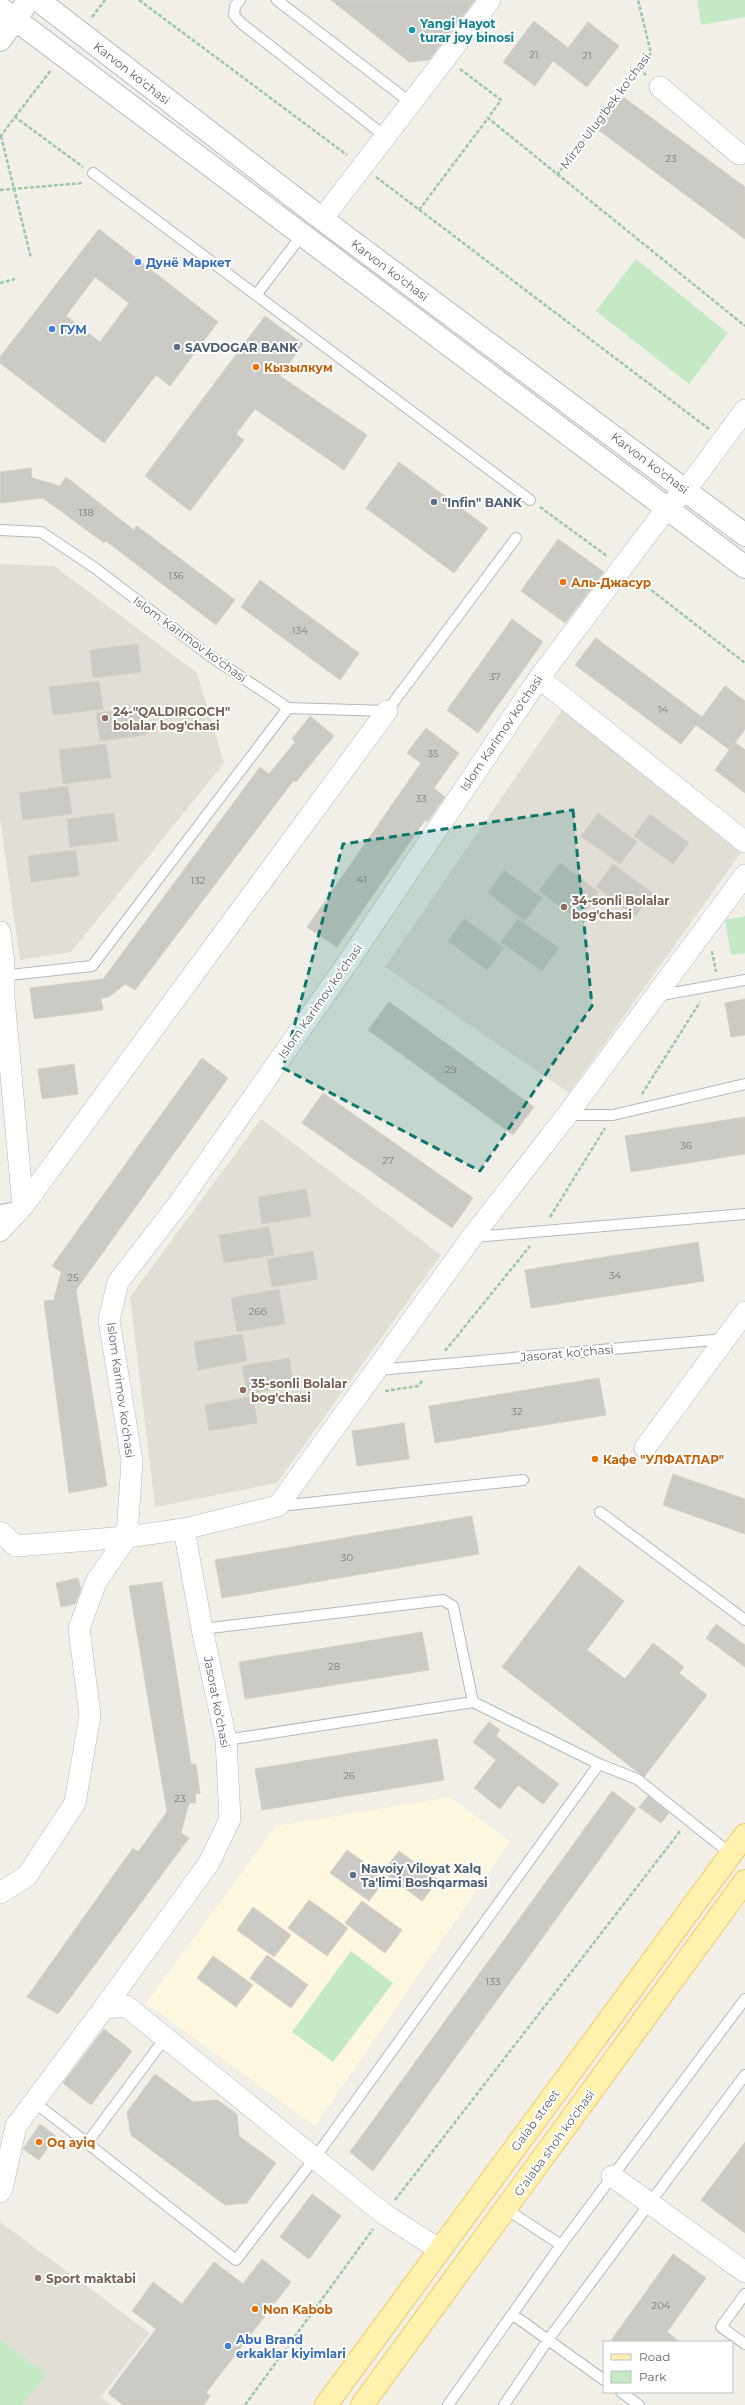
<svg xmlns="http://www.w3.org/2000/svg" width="745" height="2405" font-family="Montserrat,sans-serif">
	<rect width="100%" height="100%" fill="#f1efe8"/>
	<path fill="#fef7e0" d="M450 1797 510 1841 315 2126 146 2003 276 1826Z"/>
	<path fill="#e1ded6" d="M0 564 54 566 197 673 224 763 71 952 20 960 0 818Z
		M564 707 745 847 569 1093 385 967Z
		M261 1119 441 1255 277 1483 155 1507 130 1297Z
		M0 2222 150 2333 101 2397 111 2405H0Z"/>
	<path fill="#c5e8c5" d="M697 0H745V17L701 25Z
		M636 259 728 333 689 384 596 311Z
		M745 916V953L731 955 725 920Z
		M351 1951 393 1983 333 2062 292 2032Z
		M0 2339 46 2375 22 2405H0Z"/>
	<path fill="#cccac5" stroke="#d6d1c6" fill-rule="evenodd" d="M331 0H475L429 60 409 62Z
		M534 21 568 48 588 22 619 46 587 87 553 61 535 86 503 62Z
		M622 96 745 187V239L597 129Z
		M99 229 218 322 170 386 156 375 104 443 0 363V357ZM95 277 129 303 100 342 66 316Z
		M265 316 303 344 280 376 367 435 344 470 255 409 236 434 244 440 190 511 145 476Z
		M399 462 488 528 454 573 366 508Z
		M31 468 32 478 60 486 66 477 134 530 137 526 235 600 216 625 106 541 104 543 43 498 0 503V472Z
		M558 539 604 572 565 623 521 591Z
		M260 580 359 653 340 680 241 607Z
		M512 619 543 642 478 733 447 710Z
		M596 638 702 717 725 686 745 701V729L730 750 696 725 681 744 575 665Z
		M138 644 141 672 93 678 90 650Z
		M99 681 103 709 53 715 49 687Z
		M143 707 146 735 100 741 96 713Z
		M310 716 334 736 296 782 294 780 135 990 125 984 110 996 101 999 103 1010 34 1019 30 988 103 979 260 767 269 774 295 742 292 739Z
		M426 728 459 753 434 788 445 797 427 822 425 820 337 947 307 927 421 763 407 753Z
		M735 742 745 750V793L715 770Z
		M106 744 111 778 63 784 59 750Z
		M68 786 72 814 23 820 19 793Z
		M114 813 118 841 70 847 67 819Z
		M598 813 637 842 620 864 581 836Z
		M650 814 689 843 673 864 634 836Z
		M76 850 79 876 31 882 28 856Z
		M560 863 599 892 579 920 539 891Z
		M613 864 653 893 636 916 596 887Z
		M504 870 542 898 525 921 488 893Z
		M464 919 504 948 487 970 448 941Z
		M518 919 559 948 542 971 501 942Z
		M745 999V1035L731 1037 725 1003Z
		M389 1002 534 1107 513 1135 368 1030Z
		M202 1058 228 1078 76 1290 107 1486 69 1493 44 1301 54 1300 61 1272 52 1266Z
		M74 1064 78 1094 42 1099 38 1069Z
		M323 1093 473 1198 452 1228 302 1123Z
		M745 1117V1154L631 1172 625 1136Z
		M306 1189 311 1216 262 1224 258 1197Z
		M269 1227 274 1255 224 1263 219 1235Z
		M698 1242 704 1281 531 1308 525 1270Z
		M313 1251 318 1279 272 1287 267 1259Z
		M279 1289 285 1324 237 1332 231 1298Z
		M242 1334 247 1361 198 1370 194 1342Z
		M289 1358 294 1386 247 1394 242 1366Z
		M599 1378 606 1415 435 1443 429 1406Z
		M253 1396 257 1423 209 1431 205 1405Z
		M404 1423 409 1459 357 1466 352 1431Z
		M673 1474 745 1499V1534L663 1505Z
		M472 1516 479 1554 222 1598 215 1560Z
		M579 1566 624 1601 587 1650 625 1679 653 1643 684 1667 679 1673 707 1695 644 1777 502 1667Z
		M78 1578 81 1589 75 1604 61 1607 56 1583Z
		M162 1582 191 1764H196L200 1793 195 1794 196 1803H189L181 1833 189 1838 58 2014 27 1997 133 1848 138 1852 167 1812 129 1586Z
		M716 1624 745 1645V1667L706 1638Z
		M422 1632 429 1670 245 1699 239 1662Z
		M489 1722 500 1730 496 1736 559 1784 543 1804 518 1785 500 1809 474 1788 496 1760 473 1742Z
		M437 1739 444 1780 262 1810 255 1769Z
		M612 1791 636 1809 373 2171 350 2152Z
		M648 1796 669 1813 661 1823 639 1807Z
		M347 1850 386 1878 369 1901 330 1873Z
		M399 1851 438 1880 422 1901 383 1872Z
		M309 1900 348 1928 327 1956 288 1928Z
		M362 1901 402 1930 385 1953 345 1923Z
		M253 1907 291 1935 274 1957 237 1930Z
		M267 1955 308 1985 291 2008 250 1978Z
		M213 1956 253 1985 236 2007 197 1978Z
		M104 2029 132 2051 91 2105 63 2083Z
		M155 2074 193 2102 217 2100 237 2114 239 2136 276 2163 247 2203 225 2205 131 2135 127 2112Z
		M40 2124 56 2136 39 2160 23 2149Z
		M745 2142V2233L701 2200Z
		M312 2194 341 2216 309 2259 280 2237Z
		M673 2254 706 2278 667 2332 680 2342H610Z
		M262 2259 291 2282 206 2393 210 2396 204 2405H123L108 2393 156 2329 132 2311 153 2282 182 2304 214 2262 243 2284Z"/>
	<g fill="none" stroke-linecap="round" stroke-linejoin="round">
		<g stroke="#b5b8bc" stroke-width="12">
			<path id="lane" d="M240 0 235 6 234 15 241 23 386 137
				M277 0 411 103
				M93 173 530 500
				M256 295 302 235
				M0 530 41 532 95 568 210 656 288 708 92 966 1 976
				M288 708 387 711 516 538
				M656 996 745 980
				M567 1115H613L745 1084
				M0 1210 19 1207
				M474 1237 745 1214
				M378 1370 724 1339
				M280 1506 523 1480
				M600 1512 745 1620
				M202 1629 443 1600 453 1606 473 1702 599 1764 637 1779 731 1854
				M226 1740 473 1702
				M34 2102 87 2143 165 2038
				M87 2143 236 2260 314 2159 599 1764
				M506 2209 561 2245
				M745 2294 721 2327 745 2344
				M512 2314 604 2380
				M621 2392 639 2405
				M448 2405 561 2245 745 1999
				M504 2405 548 2340 745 2075"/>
		</g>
		<g stroke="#b5b8bc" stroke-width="22">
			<path id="street" d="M660 87 739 154
				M322 219 490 0
				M539 678 745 842
				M0 932 4 964V998L23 1206
				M0 1231 23 1206 387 711
				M645 1448 745 1312
				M0 1532 16 1546 127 1537 184 1529 278 1506 472 1237 567 1115 745 875
				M0 1893 27 1876 75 1803 90 1715 79 1629 96 1582 127 1537 132 1461 109 1320 118 1282 179 1203 346 965 539 678 667 508 686 490 745 410
				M104 2008 209 1863 230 1819 226 1740 202 1629 184 1529
				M612 2176 745 2272
				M0 2192 2 2189 16 2126 104 2008 126 2006 384 2214 440 2250"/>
		</g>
		<g stroke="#b6babf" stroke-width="24">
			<path id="secondary" d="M38 0 322 219 745 535
				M0 8 745 567
				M0 40 24 7"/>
		</g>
		<g stroke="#f2c960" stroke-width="24">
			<path id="primary" d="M326 2405 745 1835
				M362 2405 745 1881"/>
		</g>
		<path stroke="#9cc7a9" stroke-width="2.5" stroke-dasharray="4 2" stroke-linecap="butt" d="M139 0 347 155
			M92 17 105 0
			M460 69 501 100 488 118
			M639 69 646 75
			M15 117 51 70
			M1 136 31 258
			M0 137 15 117 83 167
			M557 175 651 53 638 0
			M376 177 709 429
			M0 190 83 183
			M419 210 488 118 745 326
			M0 283 15 279
			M540 507 607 556
			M637 579 745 663
			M712 951 716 972
			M642 1094 700 1002
			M550 1217 605 1128
			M445 1351 530 1246
			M385 1391 418 1386 423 1380
			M395 2200 681 1830
			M245 2405 373 2229"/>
		<use href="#lane" stroke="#fff" stroke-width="10"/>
		<use href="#street" stroke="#fff" stroke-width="21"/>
		<use href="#secondary" stroke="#fff" stroke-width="22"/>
		<use href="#primary" stroke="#fff2af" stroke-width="22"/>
	</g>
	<path fill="#0f766e" fill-opacity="0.2" stroke="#0f766e" stroke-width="3" stroke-dasharray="8 5" stroke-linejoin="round" d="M573 810 592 1006 480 1171 283 1068 343 844Z"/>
	<circle fill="#0f9aa8" stroke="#fff" stroke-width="1.5" cx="412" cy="30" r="4"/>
	<g fill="#3f7fe0" stroke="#fff" stroke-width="1.5">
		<circle cx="138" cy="262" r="4"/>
		<circle cx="52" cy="329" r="4"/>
		<circle cx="228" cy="2346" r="4"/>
	</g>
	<g fill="#5c6f8a" stroke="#fff" stroke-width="1.5">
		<circle cx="177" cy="347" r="4"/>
		<circle cx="434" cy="502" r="4"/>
		<circle cx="353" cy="1875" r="4"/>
	</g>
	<g fill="#e8710a" stroke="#fff" stroke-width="1.5">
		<circle cx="256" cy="367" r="4"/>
		<circle cx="563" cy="582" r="4"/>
		<circle cx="595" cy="1459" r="4"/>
		<circle cx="39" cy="2142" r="4"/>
		<circle cx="255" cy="2309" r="4"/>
	</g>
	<g fill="#8d6e63" stroke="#fff" stroke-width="1.5">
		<circle cx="105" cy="718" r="4"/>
		<circle cx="564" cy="907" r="4"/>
		<circle cx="243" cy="1390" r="4"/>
		<circle cx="38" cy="2278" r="4"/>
	</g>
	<g text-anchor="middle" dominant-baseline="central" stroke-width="4" stroke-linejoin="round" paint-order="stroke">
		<g font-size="10" fill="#7a7d7f">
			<text x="534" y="54">21</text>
			<text x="587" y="55">21</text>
			<text x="671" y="158">23</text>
			<text x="86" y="512">138</text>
			<text x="176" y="575">136</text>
			<text x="300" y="630">134</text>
			<text x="495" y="676">37</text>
			<text x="663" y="709">14</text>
			<text x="433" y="753">35</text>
			<text x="421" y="798">33</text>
			<text x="362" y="879">41</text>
			<text x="198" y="880">132</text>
			<text x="451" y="1069">29</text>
			<text x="686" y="1145">36</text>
			<text x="388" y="1160">27</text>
			<text x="615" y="1275">34</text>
			<text x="73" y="1277">25</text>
			<text x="258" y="1311">26б</text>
			<text x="517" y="1411">32</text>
			<text x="347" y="1557">30</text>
			<text x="334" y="1666">28</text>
			<text x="349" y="1775">26</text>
			<text x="180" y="1798">23</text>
			<text x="493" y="1981">133</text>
			<text x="661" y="2305">204</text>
		</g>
		<g font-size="12" font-weight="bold" fill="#0d838f" stroke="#fff" text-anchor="start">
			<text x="420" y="23">Yangi Hayot<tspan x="420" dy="14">turar joy binosi</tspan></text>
		</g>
		<g font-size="12" fill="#5f6368" stroke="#fff">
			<text transform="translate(132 73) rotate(38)">Karvon ko'chasi</text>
			<text transform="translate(605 111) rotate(-53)">Mirzo Ulug'bek ko'chasi</text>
			<text transform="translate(390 270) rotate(37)">Karvon ko'chasi</text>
			<text transform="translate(650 463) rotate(37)">Karvon ko'chasi</text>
			<text transform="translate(190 639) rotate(36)">Islom Karimov ko‘chasi</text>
			<text transform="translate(501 733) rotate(-56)">Islom Karimov ko‘chasi</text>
			<text transform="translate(320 1001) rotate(-55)">Islom Karimov ko‘chasi</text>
			<text transform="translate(567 1353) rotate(-5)">Jasorat ko‘chasi</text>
			<text transform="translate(121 1390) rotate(82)">Islom Karimov ko‘chasi</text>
			<text transform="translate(217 1702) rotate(79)">Jasorat ko‘chasi</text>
			<text transform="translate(535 2120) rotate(-54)">Galab street</text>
			<text transform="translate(554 2143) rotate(-54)">G'alaba shoh ko'chasi</text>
		</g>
		<g font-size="12" font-weight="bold" fill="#366cbe" stroke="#fff" text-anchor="start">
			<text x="146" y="262">Дунё Маркет</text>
			<text x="60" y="329">ГУМ</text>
			<text x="236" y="2339">Abu Brand<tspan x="236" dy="14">erkaklar kiyimlari</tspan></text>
		</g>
		<g font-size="12" font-weight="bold" fill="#4e5e75" stroke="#fff" text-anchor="start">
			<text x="185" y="347">SAVDOGAR BANK</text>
			<text x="442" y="502">"Infin" BANK</text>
			<text x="361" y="1868">Navoiy Viloyat Xalq<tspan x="361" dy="14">Ta'limi Boshqarmasi</tspan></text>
		</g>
		<g font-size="12" font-weight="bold" fill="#c56008" stroke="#fff" text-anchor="start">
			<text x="264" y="367">Кызылкум</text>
			<text x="571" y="582">Аль-Джасур</text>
			<text x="603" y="1459">Кафе "УЛФАТЛАР"</text>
			<text x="47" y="2142">Oq ayiq</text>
			<text x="263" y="2309">Non Kabob</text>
		</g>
		<g font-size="12" font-weight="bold" fill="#785e54" stroke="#fff" text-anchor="start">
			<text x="113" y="711">24-"QALDIRGOCH"<tspan x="113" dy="14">bolalar bog'chasi</tspan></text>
			<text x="572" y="900">34-sonli Bolalar<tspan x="572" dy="14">bog'chasi</tspan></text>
			<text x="251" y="1383">35-sonli Bolalar<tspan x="251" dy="14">bog'chasi</tspan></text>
			<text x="46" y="2278">Sport maktabi</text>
		</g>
	</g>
	<rect x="603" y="2341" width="130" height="52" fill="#ffffff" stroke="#bfc1c3"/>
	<rect x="611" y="2354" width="20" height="6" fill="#fff2af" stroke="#bfc1c3"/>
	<text x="639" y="2361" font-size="12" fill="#5f6368">Road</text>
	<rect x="611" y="2371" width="20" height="12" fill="#c5e8c5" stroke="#bfc1c3"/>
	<text x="639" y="2381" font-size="12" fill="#5f6368">Park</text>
</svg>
